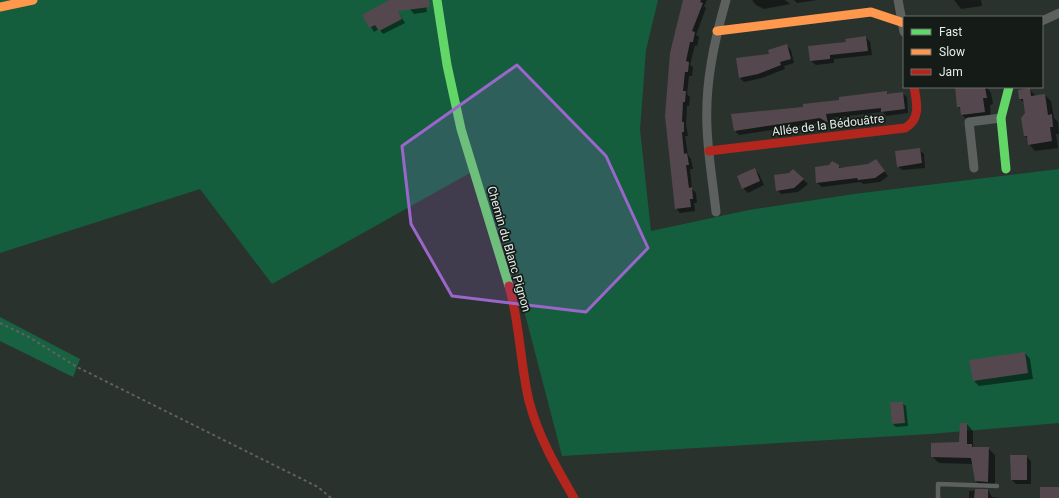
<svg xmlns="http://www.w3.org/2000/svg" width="1059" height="498" font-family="Roboto,sans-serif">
	<rect width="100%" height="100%" fill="#2a322e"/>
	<path fill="#145e3e" d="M0 0H658L646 50 640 130 651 231 749 210 854 194 1059 169V423L930 434 562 456 513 268 488 207 477 169 272 284 200 189 0 253Z"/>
	<path fill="#196241" d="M0 317 80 359 73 377 0 341Z"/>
	<path fill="#0007" d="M391 0 405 23 383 34 379 29 374 32 364 15Z
		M408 0H425L427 12 414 14 410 9Z
		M685 0H707L704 6 706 8 696 35 699 37 697 46 695 45 690 65 693 67 692 76H689L687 94 690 97 689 106H687L686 125 688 136H685L688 155 691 159 693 169H690L692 189 696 193 697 203H694L695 211 680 213 676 208Z
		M752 0H785L790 4 764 9 756 5Z
		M794 0H818L797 3Z
		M954 0H981L982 6 961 9Z
		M866 37 870 42 872 55 834 59V63L816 65 811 61 847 42Z
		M787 46 791 50 794 63 784 66 785 69 762 78 744 82 740 78 770 54Z
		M957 87H987L991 93 993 104 990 105 991 119 969 121 962 115 961 110 958 106Z
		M1029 89 1036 96 1045 95 1051 101 1054 118 1058 122 1059 134H1056L1058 148 1035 151 1029 144 1028 139 1025 136 1026 114 1025 103 1020 99Z
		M886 92 889 95 902 93 907 97 908 113 886 116 883 112 830 118 831 126 825 122 739 135 735 131 804 108Z
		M919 150 924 154 925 168 902 170 898 166Z
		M880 165 888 176 880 182 863 184 861 182 822 187 817 183 838 166 841 168Z
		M754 169 759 174 764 185 748 193 743 188Z
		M793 170 808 184 798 192 781 194 777 190Z
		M1025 353 1030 359 1033 379 979 386 974 381Z
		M891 403H902L906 406 908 426 896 427 893 424Z
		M967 424 973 431V447L988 448 995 455V488H982L976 481 973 464 939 463 932 456 960 443Z
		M1026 456 1031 461V484H1016L1012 480Z
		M988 490 992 497 1000 498H969V491Z"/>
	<path fill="#54484e" d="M389 0H429L430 7 398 11 402 19 379 31 375 25 369 28 362 15Z
		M683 0H701L700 2 703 3 692 31 695 32 693 42H690L686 61 689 62 688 72H685L683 91H686L685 102H683L682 122H684V132H682L684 154 687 153 689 165H686L689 188 692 187 693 199H690L691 207 675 209 665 116 670 53Z
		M866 36 868 51 830 55V59L810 61 808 46 846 42 845 39Z
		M787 44 791 59 780 62 781 65 758 74 739 78 736 58 769 54 768 50Z
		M955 87H985L987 98H983L985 112 961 115 960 107H957Z
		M1030 88 1031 96 1045 94 1048 115 1052 114 1053 127H1050L1052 141 1028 145 1027 136H1024L1021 118 1025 113 1023 99H1019L1018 90Z
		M887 91V94L903 92 905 109 881 112V108L826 114 828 123 820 118 734 131 731 114 803 107V104L839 100V97Z
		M920 148 922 163 897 167 895 151Z
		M876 159 885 171 875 178 858 180 857 178 816 183 815 167 829 165 832 161 839 165V168L868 164Z
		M755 168 760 181 742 189 737 176Z
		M793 169 804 179 794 188 776 191 774 175 789 173Z
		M1025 352 1028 373 973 381 969 360Z
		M890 402H903L905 423 892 424Z
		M960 423H967V444H972V447H989L988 482 975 481 971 458 931 457V443L959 442Z
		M1010 455H1027V480H1011Z
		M1040 487H1059V498H1040Z
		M975 489H988V498H974Z"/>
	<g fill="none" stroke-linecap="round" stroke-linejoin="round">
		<path stroke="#5e625f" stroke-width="2" stroke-dasharray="3 3" stroke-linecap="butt" d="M0 323 29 337 77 367 318 487 331 498"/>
		<path stroke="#5c605e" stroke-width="4.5" d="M938 498V484L997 486"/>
		<path stroke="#5c605e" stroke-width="9" d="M898 0 904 32
			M1042 21 1059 13
			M974 168 969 122 1001 118
			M716 212C713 184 708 155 707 127 705 83 714 42 726 0"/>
		<path stroke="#63d668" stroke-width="9" d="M437 0 447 65 461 129 509 286
			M1006 169 1001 118 1009 87"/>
		<path stroke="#ff974d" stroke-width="9" d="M0 7 33 0
			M717 31 871 12 904 23"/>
		<path stroke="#b3261e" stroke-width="9" d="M709 151 905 128C921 119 917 103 914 87
			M509 286C520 324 520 363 529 401 538 436 556 467 574 498"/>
	</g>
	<path fill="#9a66cb" fill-opacity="0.2" stroke="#9a66cb" stroke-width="3" stroke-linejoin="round" d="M517 65 606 156 648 248 586 312 452 296 411 224 402 146Z"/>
	<g text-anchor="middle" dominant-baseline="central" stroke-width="3.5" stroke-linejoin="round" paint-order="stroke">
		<g font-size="12" fill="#e4ede7" stroke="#151b17">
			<text transform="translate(828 125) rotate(-7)">Allée de la Bédouâtre</text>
			<text transform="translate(509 249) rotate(74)">Chemin du Blanc Pignon</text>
		</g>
	</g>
	<rect x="903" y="16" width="140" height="72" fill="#151b17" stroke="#686f6a"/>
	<rect x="911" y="29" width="20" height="6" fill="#63d668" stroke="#686f6a"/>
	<text x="939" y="36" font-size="12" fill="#e4ede7">Fast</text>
	<rect x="911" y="49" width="20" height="6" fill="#ff974d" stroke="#686f6a"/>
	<text x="939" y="56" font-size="12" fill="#e4ede7">Slow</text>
	<rect x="911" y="69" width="20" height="6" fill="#b3261e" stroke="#686f6a"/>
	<text x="939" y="76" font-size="12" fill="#e4ede7">Jam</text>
</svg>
